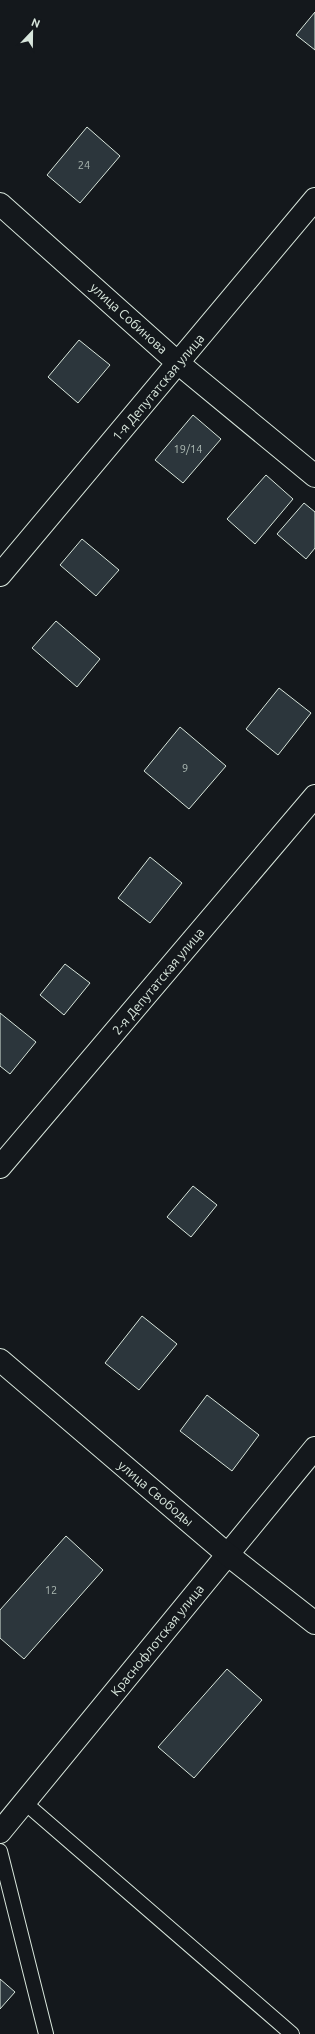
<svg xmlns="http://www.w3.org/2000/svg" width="315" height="2034" font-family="Ubuntu,sans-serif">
	<rect width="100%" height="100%" fill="#14181c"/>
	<path fill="#2c363c" stroke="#d8e6dc" d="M315 12V50L296 35Z
		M87 127 120 156 80 203 47 175Z
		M79 340 110 365 78 403 48 377Z
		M193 415 221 439 183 483 155 460Z
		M266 475 293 499 255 544 227 519Z
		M304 503 315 512V548L306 559 277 534Z
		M82 539 119 570 96 596 60 565Z
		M56 621 100 659 77 687 32 648Z
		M279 688 311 713 278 755 246 729Z
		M180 727 226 766 189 809 144 771Z
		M150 857 182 883 150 923 118 898Z
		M65 964 90 983 64 1015 40 995Z
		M0 1013 36 1042 10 1074 0 1066Z
		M193 1186 217 1205 191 1237 167 1217Z
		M142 1316 177 1344 139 1390 105 1363Z
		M207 1395 259 1435 232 1471 180 1431Z
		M66 1536 103 1570 24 1659 0 1638V1610Z
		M227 1669 262 1700 194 1778 158 1747Z
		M0 1979 15 1992 0 2009Z"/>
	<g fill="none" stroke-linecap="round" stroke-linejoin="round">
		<g stroke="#d8e6dc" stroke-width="16">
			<path id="service" d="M24 1802 292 2034
				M0 1851 46 2034"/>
		</g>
		<g stroke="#d8e6dc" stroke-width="24">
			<path id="minor" d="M0 204 178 363 315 476
				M0 575 315 199
				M0 1167 315 796
				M0 1832 315 1448"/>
		</g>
		<g stroke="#d8e6dc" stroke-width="24">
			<path id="tertiary" d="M0 1360 227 1554 315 1623"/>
		</g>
		<use href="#service" stroke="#14181c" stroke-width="14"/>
		<use href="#minor" stroke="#14181c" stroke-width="22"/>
		<use href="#tertiary" stroke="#14181c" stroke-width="22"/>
	</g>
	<g text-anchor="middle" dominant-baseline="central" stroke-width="3" stroke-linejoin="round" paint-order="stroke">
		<g font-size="11" fill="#adbab4">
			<text x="84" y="165">24</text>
			<text x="188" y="449">19/14</text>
			<text x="185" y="768">9</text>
			<text x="51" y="1590">12</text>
		</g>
		<g font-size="13" fill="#d8e6dc" stroke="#14181c">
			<text transform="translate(129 318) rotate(42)">улица Собинова</text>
			<text transform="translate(158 387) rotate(-50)">1-я Депутатская улица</text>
			<text transform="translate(158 981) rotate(-50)">2-я Депутатская улица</text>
			<text transform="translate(156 1493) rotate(40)">улица Свободы</text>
			<text transform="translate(157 1640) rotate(-51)">Краснофлотская улица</text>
		</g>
	</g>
	<g transform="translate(32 32) rotate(22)" stroke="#14181c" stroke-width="3" paint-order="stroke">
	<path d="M0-3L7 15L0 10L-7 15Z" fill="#d8e6dc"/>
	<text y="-6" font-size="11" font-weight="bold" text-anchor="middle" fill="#d8e6dc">N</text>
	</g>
</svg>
